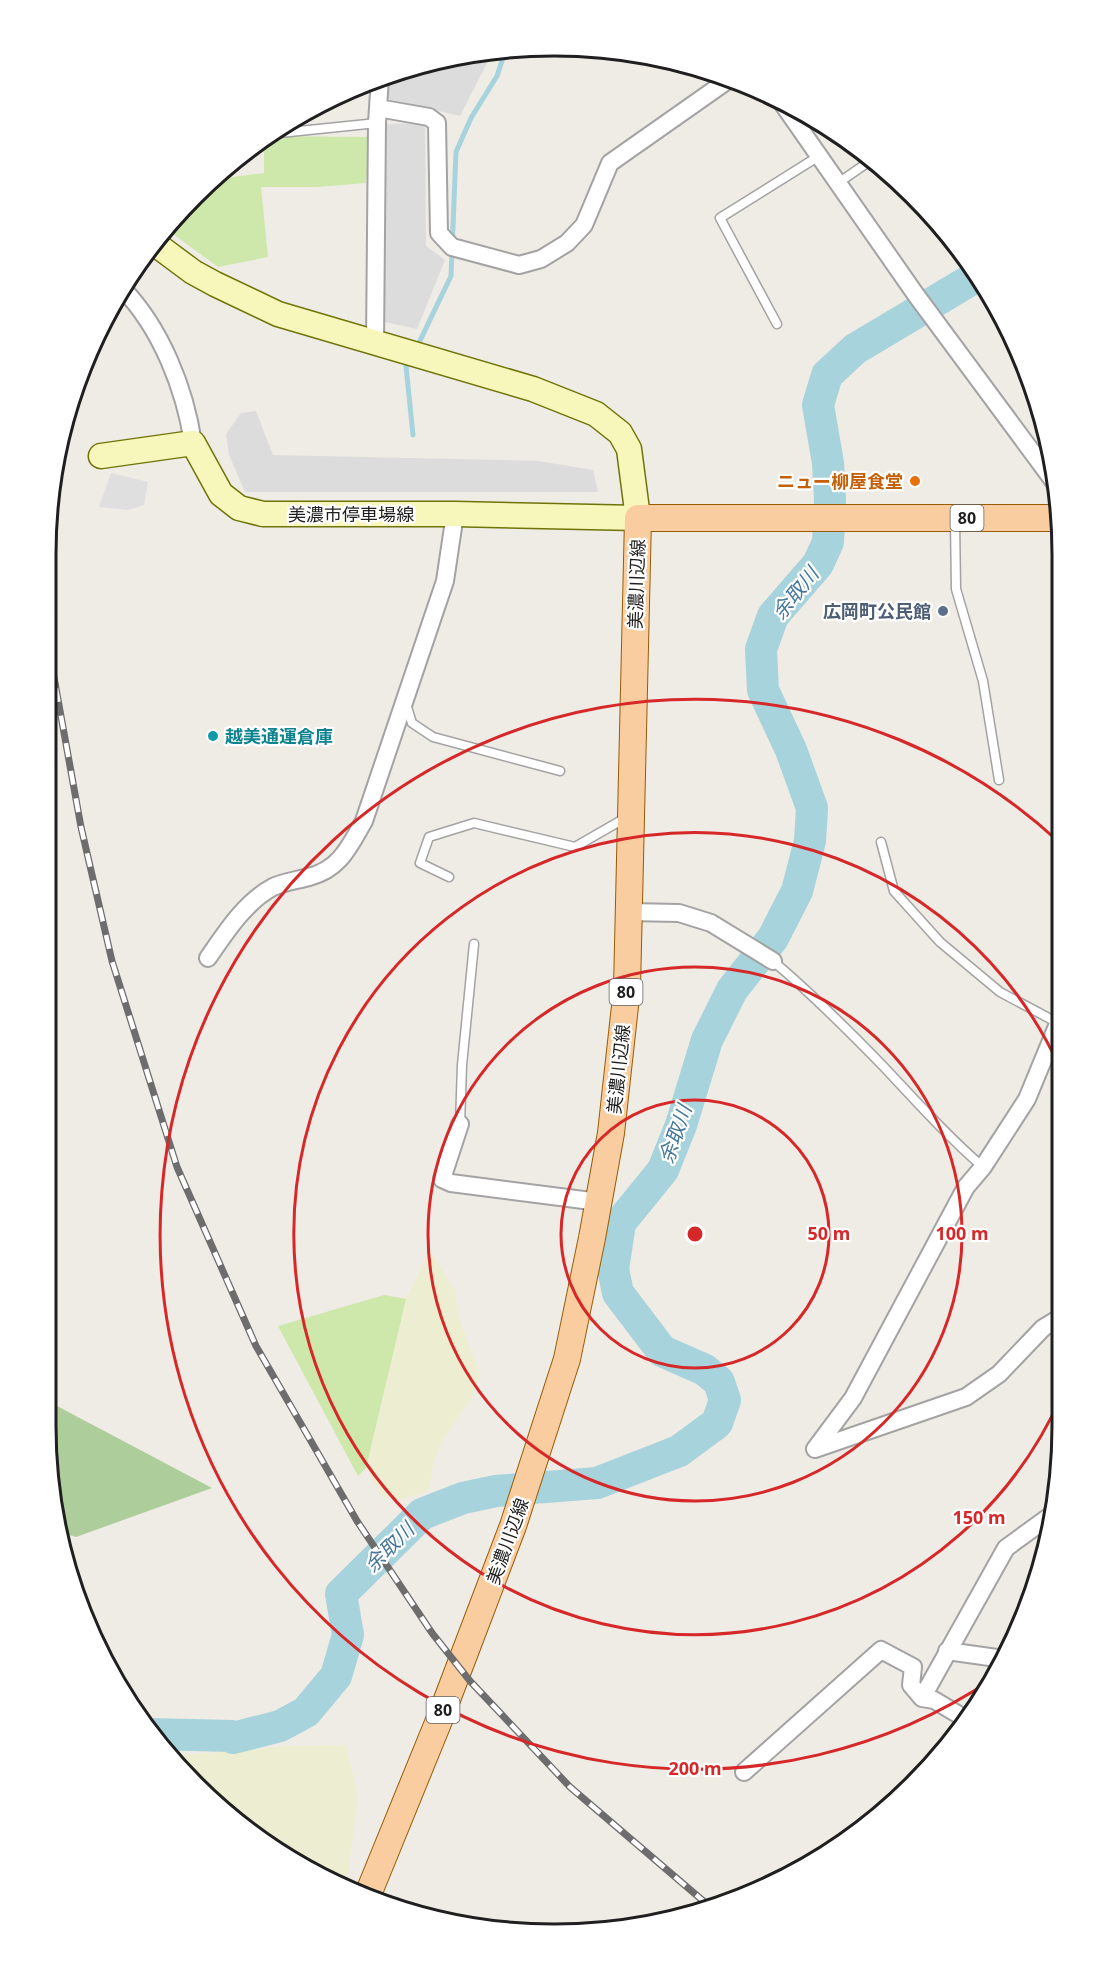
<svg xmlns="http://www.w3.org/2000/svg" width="1108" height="1979" font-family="'Noto Sans','Noto Sans JP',sans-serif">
	<rect width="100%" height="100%" fill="#efebe5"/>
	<path fill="#dddcdc" d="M493 51 460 116 388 99 391 74 423 62Z
		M425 123 426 246 445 260 417 329 381 321 387 124Z
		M256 411 273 455 538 461 593 470 598 492H245L229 455 226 434 241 413Z"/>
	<path fill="#edeed1" d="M430 1251 456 1292 457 1313 480 1375 473 1396 443 1439 433 1464 429 1490 404 1499 382 1497 366 1468 406 1299Z
		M346 1745 358 1797 347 1883 271 1848 173 1756 290 1746Z"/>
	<path fill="#cee8ac" d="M266 136 371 137 366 183 317 187H261L268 257 218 267 165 228 172 218 217 175V179L264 173V138Z
		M384 1295 406 1299 366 1468 358 1476 278 1326Z"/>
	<path fill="#adce9b" d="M45 1370 57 1406 212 1488 76 1537 63 1533 45 1425Z"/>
	<path fill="#dfdfdf" d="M111 473 148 482 144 505 128 510 99 507Z"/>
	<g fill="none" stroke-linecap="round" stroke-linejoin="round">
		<path stroke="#a7d3dc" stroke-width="5" d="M416 349 451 276 456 152 471 118 497 76 506 49
			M410 360 406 366 413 435"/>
		<path stroke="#a7d3dc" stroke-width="32" d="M150 1734 231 1736 233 1738 280 1726 306 1712 336 1676 348 1635 341 1594 422 1514 463 1498 496 1491 597 1483 679 1451 717 1423 725 1400 719 1382 705 1370 662 1351 618 1293 613 1269 620 1223 663 1170 681 1125 707 1040 732 990 773 938 797 891 810 841 812 808 791 750 763 690 761 649 773 616 818 564 828 542 830 499 828 463 818 405 827 375 855 349 979 275"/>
		<g stroke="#a3a3a3" stroke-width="11">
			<path id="lane" d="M270 134 377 123
				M838 183 870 161
				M777 324 720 218 819 156
				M955 521 956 589 983 681 999 780
				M406 704 412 723 433 737 560 771
				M881 842 894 891 940 942 1000 992 1058 1023
				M449 877 420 863 429 837 474 823 575 847 627 817
				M773 961C812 994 848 1030 883 1066 916 1101 947 1136 983 1167
				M460 1124 462 1065 474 944"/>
		</g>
		<g stroke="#a3a3a3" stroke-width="20">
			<path id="street" d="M780 100 916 295 1058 487
				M378 108 429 117 437 123 439 233 452 247 519 265 541 259 567 243 584 225 610 163 731 78
				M122 288C161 328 185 389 193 443
				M375 343 377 123 380 78
				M628 912 679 913 711 923 773 961
				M208 958C226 932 245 902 273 887 283 882 298 880 309 877 340 869 349 847 364 821L445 581 455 514
				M460 1124 442 1179 451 1183 599 1202
				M815 1449 853 1398 966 1187 983 1167 1027 1099 1060 1019
				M815 1449 966 1397 999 1374 1043 1328 1061 1317
				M947 1651 1004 1659
				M922 1698 934 1700 964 1718
				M744 1772 881 1650 913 1667 911 1685 922 1698 1006 1548 1050 1516"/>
		</g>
		<g stroke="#6f7408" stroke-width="27">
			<path id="secondary" d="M101 456 193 443 221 494 239 508 263 514H455L638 518 629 449 620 433 596 414 533 389 278 314 215 284 193 272 154 243"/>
		</g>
		<g stroke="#955c04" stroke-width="28">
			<path id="primary" d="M369 1892 440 1718 513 1526 567 1359 592 1238 611 1133 627 988 638 518H1059"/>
		</g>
		<use href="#lane" stroke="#fff" stroke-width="8"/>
		<use href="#street" stroke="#fff" stroke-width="16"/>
		<use href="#secondary" stroke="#f8f7bb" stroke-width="24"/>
		<use href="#primary" stroke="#f9cda0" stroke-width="26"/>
		<g stroke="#6d6d6d" stroke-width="7">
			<path id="rail" d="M46 633 81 827 112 961 177 1167 256 1346 357 1521 432 1633 470 1681 570 1787 708 1905"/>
		</g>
		<use href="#rail" stroke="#fff" stroke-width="4.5" stroke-dasharray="14" stroke-linecap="butt"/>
	</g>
	<g fill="none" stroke="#d62828" stroke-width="3">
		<circle cx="695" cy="1234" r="134"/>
		<circle cx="695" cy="1234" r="267"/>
		<path d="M1061 1397A401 401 0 1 1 1060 1068"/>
		<path d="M994 1678A535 535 0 1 1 1060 843"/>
	</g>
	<circle fill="#e8710a" stroke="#fff" stroke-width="2" cx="915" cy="481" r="6"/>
	<circle fill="#5c6f8a" stroke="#fff" stroke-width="2" cx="943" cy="611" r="6"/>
	<circle fill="#0f9aa8" stroke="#fff" stroke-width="2" cx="213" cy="736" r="6"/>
	<g text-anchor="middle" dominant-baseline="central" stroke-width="4.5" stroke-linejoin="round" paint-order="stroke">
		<g fill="#fff" stroke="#626262" stroke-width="1.5">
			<rect x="950.5" y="505" width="33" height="26" rx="4.5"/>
			<rect x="609.5" y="979" width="33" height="26" rx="4.5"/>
			<rect x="426.5" y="1697" width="33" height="26" rx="4.5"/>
		</g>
		<g font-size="16" font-weight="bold" fill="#1f1f1f">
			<text x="967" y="518">80</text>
			<text x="626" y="992">80</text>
			<text x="443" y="1710">80</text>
		</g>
		<g font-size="18" font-weight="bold" fill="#c56008" stroke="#fff" text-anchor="end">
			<text x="903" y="481">ニュー柳屋食堂</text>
		</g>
		<g font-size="18" fill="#1f1f1f" stroke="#fff">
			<text x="351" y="514">美濃市停車場線</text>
			<text transform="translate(636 584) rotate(-88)">美濃川辺線</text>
			<text transform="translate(618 1069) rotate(-84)">美濃川辺線</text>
			<text transform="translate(507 1541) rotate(-70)">美濃川辺線</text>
		</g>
		<g font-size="18" font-weight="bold" fill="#4e5e75" stroke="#fff" text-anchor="end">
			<text x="931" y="611">広岡町公民館</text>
		</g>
		<g font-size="18" font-weight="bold" fill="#0d838f" stroke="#fff" text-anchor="start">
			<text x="225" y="736">越美通運倉庫</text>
		</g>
		<g font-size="20" font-style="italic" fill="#47789c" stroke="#fff">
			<text transform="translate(795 593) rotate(-51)">余取川</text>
			<text transform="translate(675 1134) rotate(-71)">余取川</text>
			<text transform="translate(389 1547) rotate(-45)">余取川</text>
		</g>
	</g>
	<path d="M0 0H1108V1979H0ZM554 56H554A498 498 0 0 1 1052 554V1426A498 498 0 0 1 554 1924H554A498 498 0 0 1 56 1426V554A498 498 0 0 1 554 56Z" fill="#fff" fill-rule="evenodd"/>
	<path fill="none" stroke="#1f1f1f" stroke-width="3" d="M554 56H554A498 498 0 0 1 1052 554V1426A498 498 0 0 1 554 1924H554A498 498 0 0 1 56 1426V554A498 498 0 0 1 554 56Z"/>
	<circle cx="695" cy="1234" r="9" fill="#d62828" stroke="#fff" stroke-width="3"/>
	<g font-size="18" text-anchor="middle" font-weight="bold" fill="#d62828" stroke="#fff" stroke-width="4.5" stroke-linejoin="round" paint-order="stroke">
		<text x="829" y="1240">50 m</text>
		<text x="962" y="1240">100 m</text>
		<text x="979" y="1524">150 m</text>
		<text x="695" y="1775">200 m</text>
	</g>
</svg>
